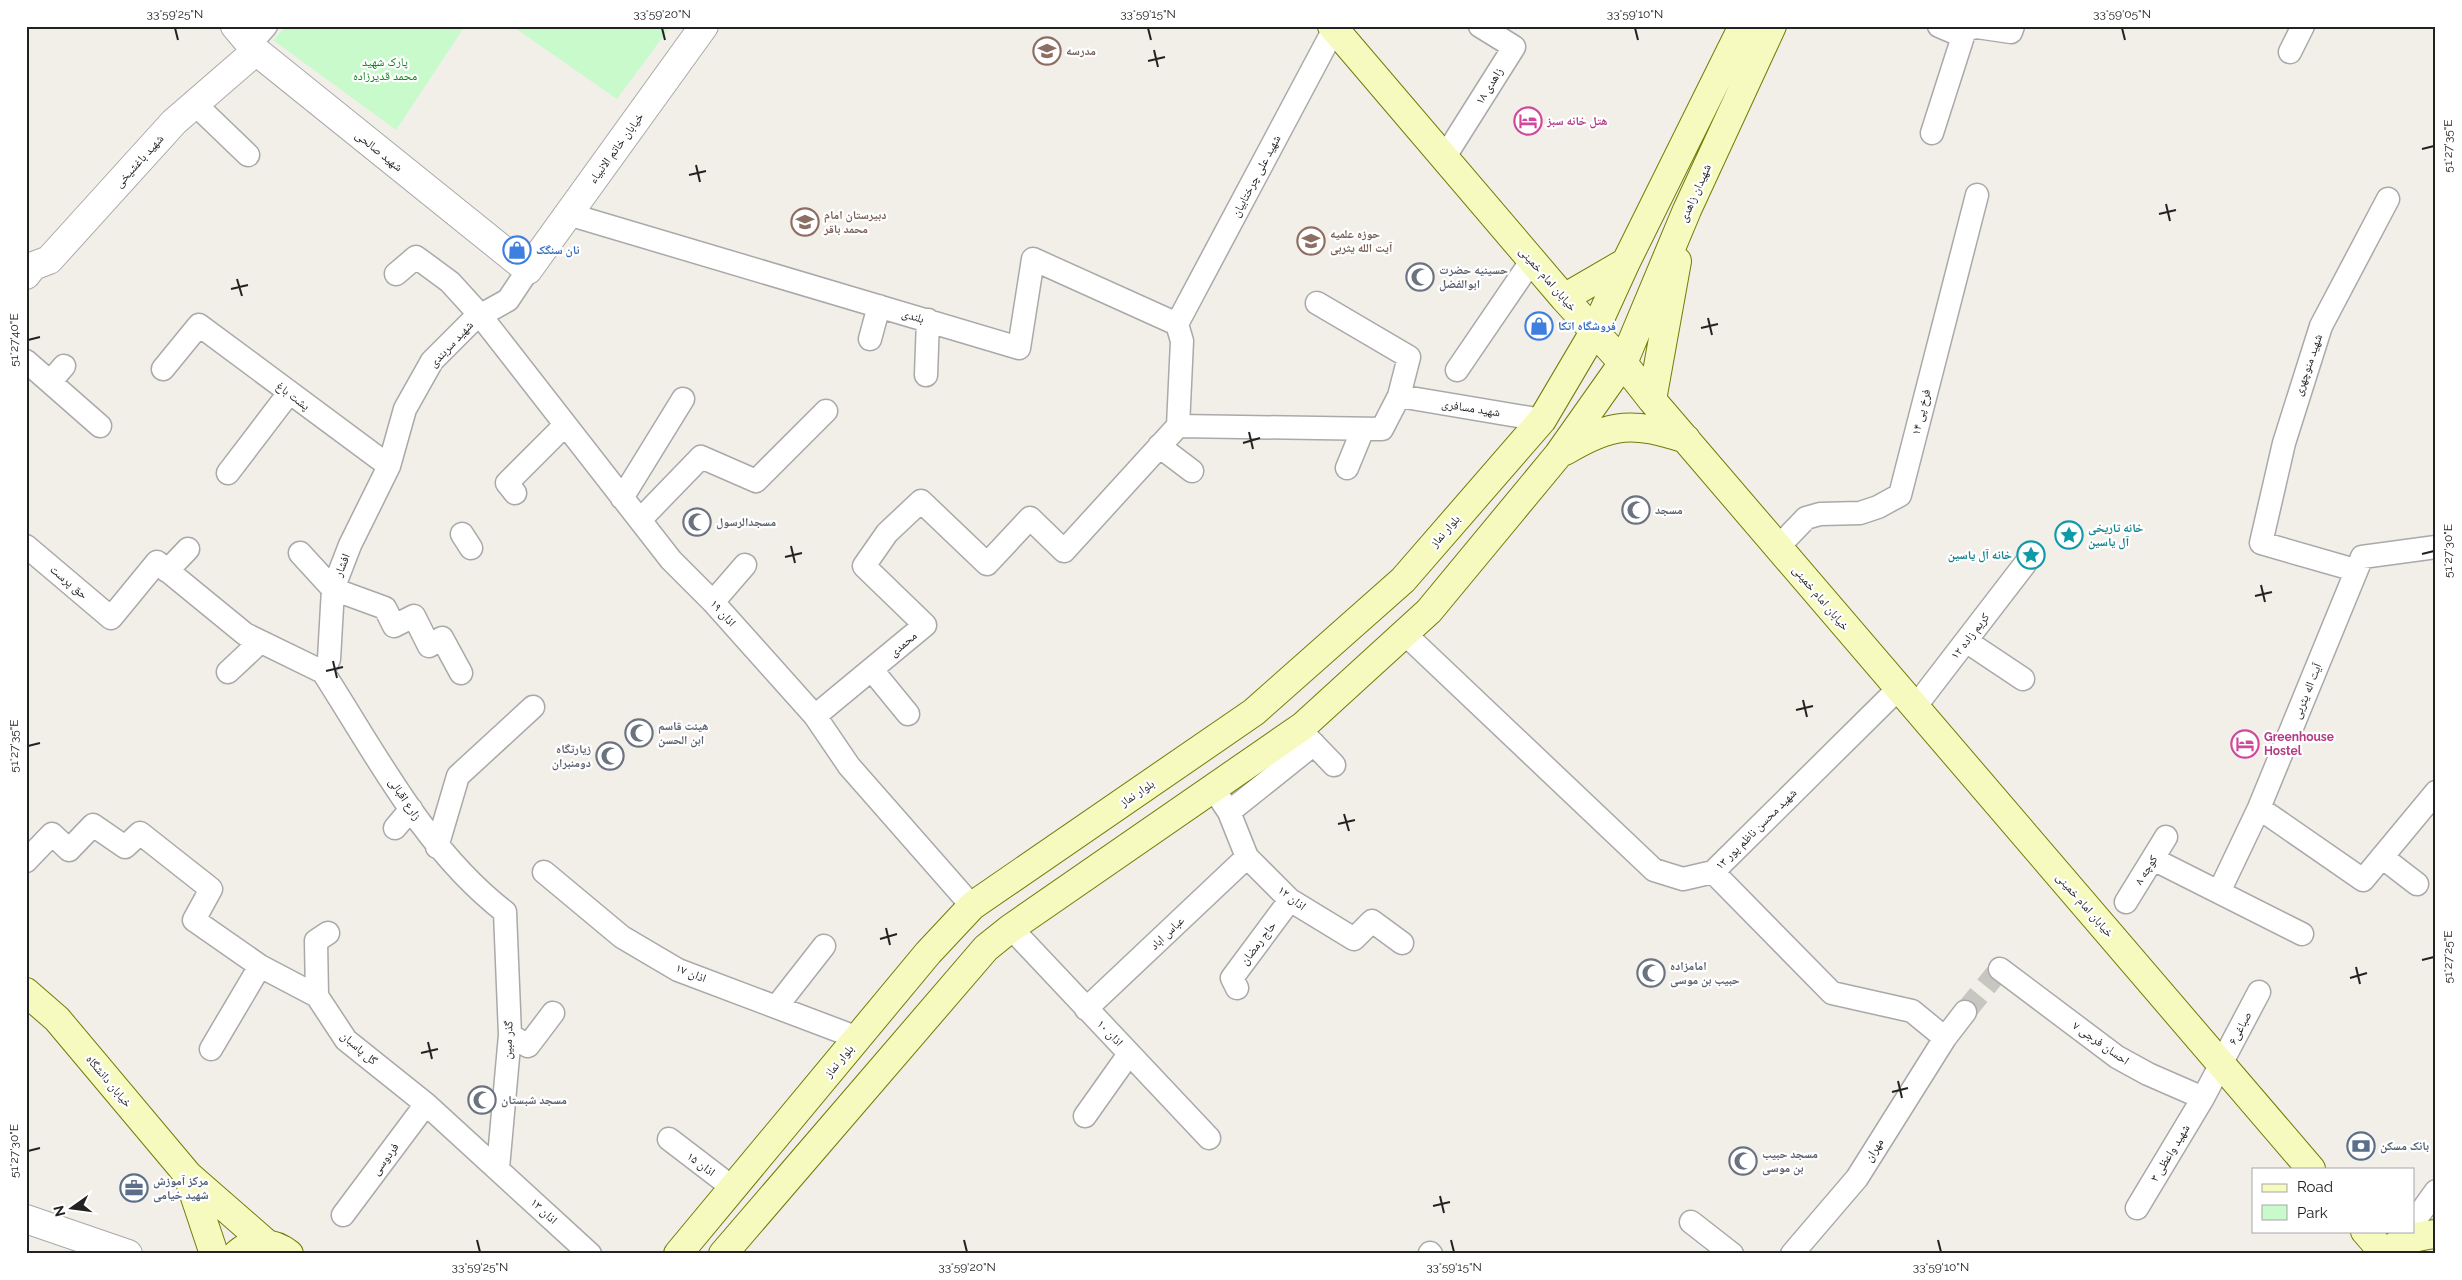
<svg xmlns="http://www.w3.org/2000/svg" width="2462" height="1280" font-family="Raleway,'Noto Naskh Arabic',sans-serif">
	<rect width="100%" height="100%" fill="#f2efe9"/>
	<path fill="#c8facc" d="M286 26H465L396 130 273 40Z
		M512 26H671L617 99Z"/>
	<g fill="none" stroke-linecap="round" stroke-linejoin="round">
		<path stroke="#c8c6c1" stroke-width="22" stroke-dasharray="22 11" stroke-linecap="butt" d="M1965 1012 2000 969"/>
		<g stroke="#a9a9a9" stroke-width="25">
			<path id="minor" d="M1939 26 1953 32 1977 27 2011 32 2013 26
				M250 44 266 26
				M2290 52 2303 26
				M195 104 248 155
				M1932 133 1965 30
				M1444 158 1514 47 1480 26
				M568 214 1019 348 1033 259 1177 324
				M396 274 416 257 450 282 480 315 671 560 713 602 815 716 849 766 972 906
				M1177 324 1182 341 1178 426 1382 429 1399 396 1409 357 1317 303
				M1177 324 1334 29
				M870 339 879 306
				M26 361 100 426
				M163 369 199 325 389 466
				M1457 370 1532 260
				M926 375 928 320
				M50 382 64 366
				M1399 396 1542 420
				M1159 446 1192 471
				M1347 468 1363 429
				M228 473 289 393
				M515 493 507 483 565 425
				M622 498 683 399
				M640 520 701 457 756 481 826 411
				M462 534 471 548
				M26 546 111 618 157 562 245 634 323 672
				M1778 547 1806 518 1820 514 1860 513 1878 507 1900 495 1977 195
				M300 553 333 589 385 608 394 626 414 616 429 646 442 638 461 673
				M2355 570 2261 543 2284 443 2321 326 2388 199
				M167 571 188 549
				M713 602 745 565
				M1404 633 1654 870 1683 879 1713 872
				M1966 641 2023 679
				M872 670 908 714
				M228 672 260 642
				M323 672C377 756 425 850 505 912L510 1035 498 1168
				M323 672 329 659 333 589 350 545 389 466 405 409 432 361 474 319 508 300 528 270
				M1898 689 1713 872 1832 993 1912 1011 1945 1038
				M1915 707 2025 564
				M815 716 925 625 864 566 887 533 921 501 987 564 1030 518 1064 551 1178 426
				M1303 733 1334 765
				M1213 788 1229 812 1247 857 1290 900 1354 939 1372 921 1402 943
				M2259 808 2363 880 2436 792
				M1229 812 1314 744
				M395 828 411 809
				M437 847 458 776 533 707
				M2382 857 2417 884
				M2153 859 2302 934
				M26 861 52 834 69 850 93 825 125 847 140 833 211 889 194 920 260 966 317 996 346 1040 426 1104 590 1254
				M544 872 622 937 678 970 858 1038
				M2219 892 2259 808 2362 557 2436 547
				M2126 902 2166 837
				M1011 928 1209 1138
				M2000 969 2117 1057 2148 1074 2203 1098
				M1237 988 1232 978 1290 900
				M317 996 316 941 328 933
				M777 1006 824 946
				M1086 1009 1247 857
				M510 1035 528 1046 553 1013
				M211 1049 260 966
				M1085 1116 1129 1054
				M669 1139 733 1188
				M2137 1208 2203 1098 2259 992
				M343 1215 426 1104
				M1691 1222 1732 1254
				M2413 1223 2436 1191
				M1430 1253 1431 1254
				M1792 1254 1857 1178 1945 1038 1965 1012"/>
		</g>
		<g stroke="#a9a9a9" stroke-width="30">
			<path id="tertiary" d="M235 26 256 51 528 270 704 26
				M26 275 33 266 49 260 174 122 256 51
				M26 1219 128 1254"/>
		</g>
		<g stroke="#707d05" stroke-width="30">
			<path id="secondary" d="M1332 26 1564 298 1623 363 1652 400 2311 1169
				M1564 298 1626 262
				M1652 400 1677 261
				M1565 451C1613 422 1633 422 1686 439
				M26 992 57 1019 188 1175 267 1244
				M188 1176 214 1254
				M2365 1231 2384 1253
				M237 1254C253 1240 273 1241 289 1254
				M678 1254 928 953 972 906 1254 712 1403 580 1542 420 1594 332 1626 262 1743 26
				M723 1254 986 948 1011 928 1303 726 1429 611 1558 455 1623 363 1687 210 1772 26
				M2383 1254C2400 1241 2415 1236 2436 1234"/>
		</g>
		<use href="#minor" stroke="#fff" stroke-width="22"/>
		<use href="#tertiary" stroke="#fff" stroke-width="28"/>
		<use href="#secondary" stroke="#f7fabf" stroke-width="28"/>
	</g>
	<path fill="none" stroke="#222" stroke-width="2" d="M175 28 178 40M662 28 665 40M1148 28 1151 40M1635 28 1638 40M2122 28 2125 40M1154 50 1158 67M1148 61 1165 57M2422 149 2434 146M696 165 700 182M689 175 706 171M2166 204 2170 221M2159 214 2176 210M237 279 242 296M231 289 248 285M1708 318 1712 335M1701 328 1718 324M28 340 40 337M1249 432 1253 449M1243 443 1260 438M791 546 795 563M2422 554 2434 551M785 557 802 553M2261 585 2265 602M2255 596 2272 592M333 661 337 678M326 671 343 667M1803 700 1807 717M1796 710 1813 706M28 746 40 743M1344 814 1349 831M1338 824 1355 820M886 928 890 945M880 939 897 934M2422 960 2434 957M2356 967 2360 984M2350 978 2367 973M428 1042 432 1059M421 1053 438 1049M1898 1081 1902 1098M1892 1092 1908 1088M28 1151 40 1148M1440 1196 1444 1213M1433 1206 1450 1202M477 1240 480 1252M964 1240 967 1252M1451 1240 1454 1252M1938 1240 1941 1252"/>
	<defs>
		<g id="school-ring" transform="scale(1.4375)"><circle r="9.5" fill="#fff" stroke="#8d6e63" stroke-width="1.5"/><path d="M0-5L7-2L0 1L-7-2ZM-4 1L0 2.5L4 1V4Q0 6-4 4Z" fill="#8d6e63"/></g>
		<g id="hotel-ring" transform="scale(1.4375)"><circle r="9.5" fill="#fff" stroke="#d1479c" stroke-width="1.5"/><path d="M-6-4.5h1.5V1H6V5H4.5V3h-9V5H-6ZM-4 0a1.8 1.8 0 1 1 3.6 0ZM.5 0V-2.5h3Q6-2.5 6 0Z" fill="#d1479c"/></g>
		<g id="university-ring" transform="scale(1.4375)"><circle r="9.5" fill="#fff" stroke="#8d6e63" stroke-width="1.5"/><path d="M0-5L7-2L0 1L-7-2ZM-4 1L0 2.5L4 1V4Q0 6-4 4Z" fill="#8d6e63"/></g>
		<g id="shop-ring" transform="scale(1.4375)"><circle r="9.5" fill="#fff" stroke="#3f7fe0" stroke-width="1.5"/><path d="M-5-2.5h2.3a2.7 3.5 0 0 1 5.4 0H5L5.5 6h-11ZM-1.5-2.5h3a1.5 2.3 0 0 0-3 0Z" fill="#3f7fe0"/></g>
		<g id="mosque-ring" transform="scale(1.4375)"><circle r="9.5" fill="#fff" stroke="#6b7280" stroke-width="1.5"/><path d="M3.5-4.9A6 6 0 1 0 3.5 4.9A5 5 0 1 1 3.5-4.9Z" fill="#6b7280"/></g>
		<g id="sight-ring" transform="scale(1.4375)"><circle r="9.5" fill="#fff" stroke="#0f9aa8" stroke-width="1.5"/><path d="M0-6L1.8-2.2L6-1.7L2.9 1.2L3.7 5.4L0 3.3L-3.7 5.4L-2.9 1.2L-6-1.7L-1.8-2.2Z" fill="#0f9aa8"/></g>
		<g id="bank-ring" transform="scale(1.4375)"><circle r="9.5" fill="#fff" stroke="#5c6f8a" stroke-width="1.5"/><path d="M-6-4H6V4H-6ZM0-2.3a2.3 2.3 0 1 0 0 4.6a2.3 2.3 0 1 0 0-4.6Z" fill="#5c6f8a"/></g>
		<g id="office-ring" transform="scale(1.4375)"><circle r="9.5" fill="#fff" stroke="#5c6f8a" stroke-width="1.5"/><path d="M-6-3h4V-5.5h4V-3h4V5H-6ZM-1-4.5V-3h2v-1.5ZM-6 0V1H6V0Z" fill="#5c6f8a"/></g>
	</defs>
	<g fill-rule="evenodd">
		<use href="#school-ring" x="1047" y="51"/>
		<use href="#hotel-ring" x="1528" y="121"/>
		<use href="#school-ring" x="805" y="222"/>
		<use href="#university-ring" x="1311" y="241"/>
		<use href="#shop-ring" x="517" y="250"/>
		<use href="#mosque-ring" x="1420" y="277"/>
		<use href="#shop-ring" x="1539" y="326"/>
		<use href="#mosque-ring" x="1636" y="510"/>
		<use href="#mosque-ring" x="697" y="522"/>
		<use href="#sight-ring" x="2069" y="535"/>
		<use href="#sight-ring" x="2031" y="555"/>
		<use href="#mosque-ring" x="639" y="733"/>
		<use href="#hotel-ring" x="2245" y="744"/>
		<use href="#mosque-ring" x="610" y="756"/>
		<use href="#mosque-ring" x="1651" y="973"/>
		<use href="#mosque-ring" x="482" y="1100"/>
		<use href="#bank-ring" x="2361" y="1146"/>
		<use href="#mosque-ring" x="1743" y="1161"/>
		<use href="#office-ring" x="134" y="1188"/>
	</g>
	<g text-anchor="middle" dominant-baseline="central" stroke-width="4.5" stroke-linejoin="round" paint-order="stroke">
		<g font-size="12" font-weight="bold" fill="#785e54" stroke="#fff" text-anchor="start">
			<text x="1066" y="51">مدرسه</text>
			<text x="824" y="215">دبیرستان امام<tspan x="824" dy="14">محمد باقر</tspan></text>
			<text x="1330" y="234">حوزه علمیه<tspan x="1330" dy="14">آیت الله یثربی</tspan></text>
		</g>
		<g font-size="12" fill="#0c8416" stroke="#fff">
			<text x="385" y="62">پارک شهید<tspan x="385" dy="14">محمد قدیرزاده</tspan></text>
		</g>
		<g font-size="12" fill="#222" stroke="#fff">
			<text transform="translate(1489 86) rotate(-58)">زاهدی ۱۸</text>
			<text transform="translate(616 148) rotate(-54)">خیابان خاتم الانبیاء</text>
			<text transform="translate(379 151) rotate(39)">شهید صالحی</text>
			<text transform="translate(139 161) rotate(-48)">شهید باغشیخی</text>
			<text transform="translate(1256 176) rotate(-62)">شهید علی چرختابیان</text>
			<text transform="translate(1695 193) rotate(-66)">شهیدان زاهدی</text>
			<text transform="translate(1548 279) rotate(49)">خیابان امام خمینی</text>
			<text transform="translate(913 316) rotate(17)">بلندی</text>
			<text transform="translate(451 344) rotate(-47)">شهید سربندی</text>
			<text transform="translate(2308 365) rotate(-71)">شهید منوچهری</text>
			<text transform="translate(293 396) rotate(37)">پشت باغ</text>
			<text transform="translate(1471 408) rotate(9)">شهید مسافری</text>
			<text transform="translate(1921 412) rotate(-76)">فرخ پی ۱۴</text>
			<text transform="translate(1445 531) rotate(-49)">بلوار نماز</text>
			<text transform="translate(342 565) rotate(-68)">افشار</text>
			<text transform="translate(69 582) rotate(40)">حق پرست</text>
			<text transform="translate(1821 598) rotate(50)">خیابان امام خمینی</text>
			<text transform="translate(723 613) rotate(48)">اذان ۱۹</text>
			<text transform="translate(1970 636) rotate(-52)">کریم زاده ۱۲</text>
			<text transform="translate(903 644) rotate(-40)">محمدی</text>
			<text transform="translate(2307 691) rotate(-68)">آیت اله یثربی</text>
			<text transform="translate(1137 793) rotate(-34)">بلوار نماز</text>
			<text transform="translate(405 799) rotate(56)">زارع اقبالی</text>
			<text transform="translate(1756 829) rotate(-45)">شهید محسن ناظم پور ۱۳</text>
			<text transform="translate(2146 870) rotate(-58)">کوچه ۸</text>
			<text transform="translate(1292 898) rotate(38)">اذان ۱۲</text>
			<text transform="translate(2085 905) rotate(49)">خیابان امام خمینی</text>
			<text transform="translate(1167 933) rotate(-44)">عباس اباد</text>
			<text transform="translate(1258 943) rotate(-53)">حاج رمضان</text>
			<text transform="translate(691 973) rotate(22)">اذان ۱۷</text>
			<text transform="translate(2240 1028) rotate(-62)">صباغی۶</text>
			<text transform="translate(1110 1033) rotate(46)">اذان ۱۰</text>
			<text transform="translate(508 1040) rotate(-88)">گذر مبین</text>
			<text transform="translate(2101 1043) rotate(35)">احسان فرجی ۷</text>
			<text transform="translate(359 1048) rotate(41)">گل پاسبان</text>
			<text transform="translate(839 1061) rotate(-50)">بلوار نماز</text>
			<text transform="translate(109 1081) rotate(50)">خیابان دانشگاه</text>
			<text transform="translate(1874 1150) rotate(-58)">مهران</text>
			<text transform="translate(2170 1153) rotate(-59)">شهید واعظی ۳</text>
			<text transform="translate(385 1159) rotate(-53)">فردوسی</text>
			<text transform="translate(701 1164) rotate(37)">اذان ۱۵</text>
			<text transform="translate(544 1211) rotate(43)">اذان ۱۳</text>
		</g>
		<g font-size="12" font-weight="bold" fill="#b23c85" stroke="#fff" text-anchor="start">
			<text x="1547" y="121">هتل خانه سبز</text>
			<text x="2264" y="737">Greenhouse<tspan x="2264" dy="14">Hostel</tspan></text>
		</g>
		<g font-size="12" font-weight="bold" fill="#366cbe" stroke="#fff" text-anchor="start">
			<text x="536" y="250">نان سنگک</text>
			<text x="1558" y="326">فروشگاه اتکا</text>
		</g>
		<g font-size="12" font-weight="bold" fill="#5b616d" stroke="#fff" text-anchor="start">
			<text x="1439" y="270">حسینیه حضرت<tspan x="1439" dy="14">ابوالفضل</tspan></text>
			<text x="1655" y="510">مسجد</text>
			<text x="716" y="522">مسجدالرسول</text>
			<text x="658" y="726">هیئت قاسم<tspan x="658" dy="14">ابن الحسن</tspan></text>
			<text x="591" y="749" text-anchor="end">زیارتگاه<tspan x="591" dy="14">دومنبران</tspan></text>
			<text x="1670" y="966">امامزاده<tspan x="1670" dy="14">حبیب بن موسی</tspan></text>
			<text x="501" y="1100">مسجد شبستان</text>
			<text x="1762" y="1154">مسجد حبیب<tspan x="1762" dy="14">بن موسی</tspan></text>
		</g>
		<g font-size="12" font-weight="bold" fill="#0d838f" stroke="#fff" text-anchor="start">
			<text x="2088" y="528">خانه تاریخی<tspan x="2088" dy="14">آل یاسین</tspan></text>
			<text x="2012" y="555" text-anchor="end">خانه آل یاسین</text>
		</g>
		<g font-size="12" font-weight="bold" fill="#4e5e75" stroke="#fff" text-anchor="start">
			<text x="2380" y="1146">بانک مسکن</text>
			<text x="153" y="1181">مرکز آموزش<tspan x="153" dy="14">شهید خیامی</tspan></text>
		</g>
	</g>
	<rect width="2462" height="1280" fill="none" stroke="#ffffff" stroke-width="55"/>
	<rect x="2252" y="1168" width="162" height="65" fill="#ffffff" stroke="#a7a7a7"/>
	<rect x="2262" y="1184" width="25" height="8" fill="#f7fabf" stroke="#a7a7a7"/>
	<text x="2297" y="1192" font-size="15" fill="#222222">Road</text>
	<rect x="2262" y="1205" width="25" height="15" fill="#c8facc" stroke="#a7a7a7"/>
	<text x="2297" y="1218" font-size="15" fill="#222222">Park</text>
	<g transform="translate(72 1208) rotate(256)" stroke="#ffffff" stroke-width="4" paint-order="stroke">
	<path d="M0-4L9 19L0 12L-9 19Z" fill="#222222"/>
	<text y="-8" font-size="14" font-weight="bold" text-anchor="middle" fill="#222222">N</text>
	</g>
	<rect x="28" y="28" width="2406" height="1224" fill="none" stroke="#222" stroke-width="2"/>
	<g font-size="12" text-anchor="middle" fill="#222">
		<text x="175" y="18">33°59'25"N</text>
		<text x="662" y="18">33°59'20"N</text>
		<text x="1148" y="18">33°59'15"N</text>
		<text x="1635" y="18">33°59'10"N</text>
		<text x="2122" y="18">33°59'05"N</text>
		<text transform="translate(2448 146) rotate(-90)" y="4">51°27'35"E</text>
		<text transform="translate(14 340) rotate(-90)" y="4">51°27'40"E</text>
		<text transform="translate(2448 551) rotate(-90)" y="4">51°27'30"E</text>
		<text transform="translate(14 746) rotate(-90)" y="4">51°27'35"E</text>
		<text transform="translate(2448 957) rotate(-90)" y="4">51°27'25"E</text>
		<text transform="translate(14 1151) rotate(-90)" y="4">51°27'30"E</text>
		<text x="480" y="1271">33°59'25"N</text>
		<text x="967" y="1271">33°59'20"N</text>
		<text x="1454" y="1271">33°59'15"N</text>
		<text x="1941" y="1271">33°59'10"N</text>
	</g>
</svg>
